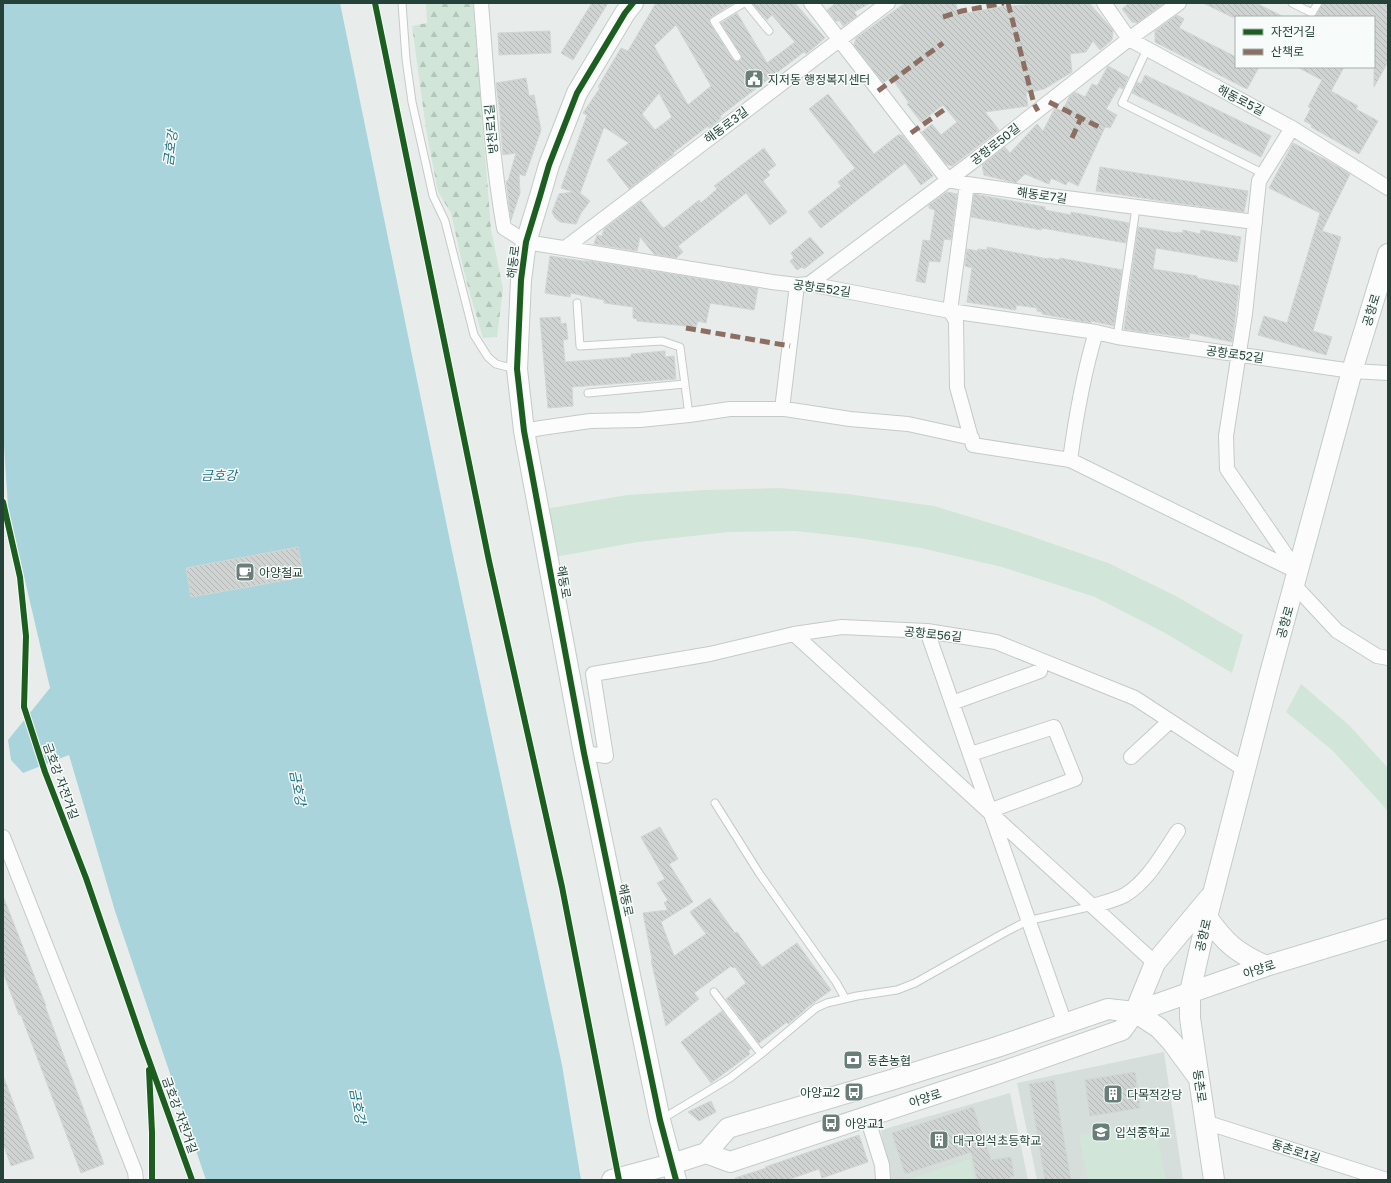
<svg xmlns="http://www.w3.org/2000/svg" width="1391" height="1183" font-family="'Golos Text','Noto Sans KR',sans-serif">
	<defs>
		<pattern id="forest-firs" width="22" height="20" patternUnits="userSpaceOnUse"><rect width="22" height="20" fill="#d1e6d8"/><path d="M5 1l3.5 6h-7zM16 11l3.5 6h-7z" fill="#b3c6ba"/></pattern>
		<pattern id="building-back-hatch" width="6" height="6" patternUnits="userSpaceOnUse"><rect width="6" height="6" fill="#cfd4d2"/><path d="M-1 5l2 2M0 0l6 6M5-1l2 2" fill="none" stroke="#b2b7b5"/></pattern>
	</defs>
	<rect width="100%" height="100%" fill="#e8edeb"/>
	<path fill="#d6dedb" d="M1164 1052 1183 1180H1037L1017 1083Z
		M1010 1093 1028 1180H888L881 1130Z"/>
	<path fill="url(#forest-firs)" d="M426 3H473L491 229 503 289 497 337 483 338 466 280 451 213 438 192 426 129 412 26 427 23Z"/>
	<path fill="#d1e6d8" d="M779 488 847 494 934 506 1013 530 1108 563 1176 596 1243 635 1232 673 1165 633 1095 597 1002 567 921 548 858 538 796 531 729 532 638 542 549 558 539 510 627 495 705 490Z
		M1301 684 1349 725 1388 768V811L1333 751 1286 712Z
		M1154 1121 1166 1180H1088L1079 1135Z
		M970 1159 974 1180H906Z"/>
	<path fill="#a9d4db" d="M3 3H340L451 546 562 1065 581 1180H206L115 911 69 755 23 773 11 760 8 740 50 688 8 507 3 430Z"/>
	<path fill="url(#building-back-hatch)" stroke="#d1d6d4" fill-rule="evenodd" d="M592 3H608L573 60 561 53Z
		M656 3H731L732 4 711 17 709 22 733 60 737 62 741 60V55L721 23 737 13 767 63 795 42 772 15 767 20 752 3H795L825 38 806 54 804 52 720 116 721 118 709 128 708 126 673 153 674 154 629 189 607 160 629 143 604 127 580 193 590 201 581 213 576 224 560 222 555 218 552 212 559 194 573 192 561 188 587 115 583 113 600 88 598 87 621 48 628 51ZM676 25 711 86 688 105 654 46ZM659 93 672 117 655 130 642 114Z
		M836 3H870L854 12 857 16 843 26 840 21H836L827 10Z
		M905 3H956L958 15 999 7 1035 4 1089 3 1113 30 1112 40 1100 50 1093 41 1086 52 1070 54 1072 72 1044 89 1026 93 1028 106 985 112 999 130 952 166 946 164 922 132 932 124 941 135 957 122 943 105 921 122 907 104 909 103 891 77 883 83 854 45 856 38Z
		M1129 3H1164L1137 23 1132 22 1122 9Z
		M1203 3H1256L1284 17H1232Z
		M1323 3H1388V62L1374 87V17H1315Z
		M1177 15 1184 19 1179 28 1236 57V67H1259L1247 89 1155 42V31Z
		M550 31 551 53 499 55 498 33Z
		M1108 66 1128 77 1123 89 1119 87 1106 109 1117 115 1110 128 1105 127 1078 186 1068 181 1066 185 1051 178 1049 184 1025 174 1016 183 984 175 982 165 1005 147 1010 153 1037 124 1043 131 1055 108 1062 111 1070 96 1075 92 1085 97 1092 84 1097 86Z
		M1297 67H1344L1331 91 1358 106 1356 109 1378 121 1359 154 1311 127 1312 125 1304 121 1311 108 1308 107 1322 80Z
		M1145 75 1271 136 1261 157 1132 93 1137 82 1141 84Z
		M526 78 529 96 534 95 541 130 525 176 519 174 520 193 511 220 506 181H508L516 153 503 155 500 121H501L496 83Z
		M828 94 874 154 898 135H902L933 176 921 185 905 163 821 228 808 212 841 186 838 182 855 168 809 109Z
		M1293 143 1328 161 1350 174 1322 231 1341 237 1313 331 1332 337 1326 355 1258 335 1264 316 1287 323 1320 213 1269 188Z
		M764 148 776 165 767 172 770 175 763 181 787 212 770 225 746 193 678 246 683 252 676 258 654 254 640 237 637 251 594 244 597 235 602 236 604 229 641 201 662 227 664 228 699 200 701 203 717 189 714 186Z
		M1100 167 1248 191 1244 212 1176 203 1096 191Z
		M947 192 957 194 951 240 944 239 940 262 929 261 925 283 916 281 923 240 930 241 935 210 929 208V205Z
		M974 194 1045 207V210L1071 215V212L1129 223 1126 243 1042 228 1041 230 971 217Z
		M1138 227 1177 233V232L1183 233V230L1200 234 1201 230 1241 237 1237 262 1156 248 1153 269 1197 276V278L1239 286 1232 342 1190 333 1189 338 1148 332V333L1124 329Z
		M810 237 824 253 804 269 802 267 797 270 790 261 794 258 791 253Z
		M987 247 1048 259 1049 258 1059 260 1060 258 1122 270 1114 326 1091 321V323L1042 314V312L1037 311V308L1016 305V310L967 302 972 268 965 266 967 249 978 251V249L987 250Z
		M550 256 583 261H590L758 288 754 310 710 303 706 323 698 321 696 327 637 321V319L633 318V307L604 303V300L571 293 570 297 545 293Z
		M560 317 561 324 566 323 568 339 563 340 565 362 631 357V354L665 351V357L674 356 676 379 572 387 573 406 548 408 540 318Z
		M298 547 304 577 191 597 186 568Z
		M660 827 678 859 669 864 693 902 661 922 674 956 706 934 690 912 710 898 735 933 737 932 762 967 797 943 831 990 805 1009V1010L788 1024 787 1022 759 1043 726 999 746 983 735 967 733 968 731 966 694 993 699 999 666 1026 651 960 652 959 643 913 668 910 664 903 668 900 657 883 665 879 641 837Z
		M3 896 46 1006H45L104 1164 81 1173 21 1015H19L3 972Z
		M722 1011 751 1049 748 1051 750 1054 711 1083 681 1042Z
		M1135 1072 1140 1108 1090 1116 1085 1080Z
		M3 1078H4L34 1158 11 1166 3 1143Z
		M1054 1080 1062 1129 1071 1180H1045L1029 1084Z
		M711 1101 716 1112 699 1121 688 1112Z
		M973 1107 991 1160 1011 1157 1014 1176 1010 1177V1180H977L971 1152 905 1174 892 1133Z
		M859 1135 868 1162 822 1178 819 1169 787 1180H736L735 1178 766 1168 765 1167Z"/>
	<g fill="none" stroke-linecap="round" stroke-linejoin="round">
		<g stroke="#c5cac8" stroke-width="9">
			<path id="lane" d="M402 3 406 59 412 102 425 160 433 196 445 221 474 335 488 357 496 364 515 369
				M746 3 769 31
				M1292 3 1312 13 1318 3
				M1147 49 1122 103 1264 174
				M737 57 714 21 744 3
				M577 303 580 346 662 341 680 347 689 415
				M1117 337 1136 208
				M588 393 685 384
				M715 803 759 873 836 982 845 998
				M714 992 761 1054
				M662 1119 730 1078 761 1054 816 1008 827 1003 857 996 897 990 915 983 1002 934 1027 921 1093 906"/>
		</g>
		<g stroke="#c5cac8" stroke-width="16">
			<path id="street" d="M481 3C487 78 491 154 504 228L526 242 772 282 797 285 809 284 950 311 1096 332 1117 337 1352 371 1388 373
				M811 3 948 180 967 184 1050 196 1255 222
				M1104 3 1129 39 1292 128 1388 188
				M1292 128 1259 181 1245 314 1226 436 1227 469 1297 571
				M967 184 950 311 956 321 957 387 973 445
				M565 248 888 3
				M809 284 971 163 1129 39 1179 3
				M782 409 797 285
				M524 431 541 428 590 421 640 420 689 415 730 409H785L850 419 908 424 972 438
				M973 445 1070 460 1296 571
				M1070 460C1076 416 1083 375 1096 332
				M1295 586 1337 631 1377 656 1388 658
				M927 631C973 762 1018 893 1065 1024
				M794 634 1155 963
				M952 703 1040 671
				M584 753 606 756 593 674 710 654 794 634 842 627 927 631 996 642 1135 698 1245 770
				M971 754 1054 727 1075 779 989 811
				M1131 757 1170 721
				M3 837 135 1172 136 1180
				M1093 906C1103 903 1115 900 1125 895 1148 881 1163 853 1178 831
				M867 1117 882 1165 883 1180
				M1205 1122 1387 1180"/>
		</g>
		<g stroke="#c3cbc8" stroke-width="22">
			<path id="secondary" d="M633 3 625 13 577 93 549 165 540 196 526 242 521 280 517 369 524 431 584 753 660 1120 676 1180
				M1207 917C1225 943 1237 953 1266 966
				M1135 1012 1159 1028 1172 1042 1197 1076
				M706 1153 730 1162 999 1073 1122 1030 1135 1012 1155 963 1210 897
				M612 1180 672 1164 706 1153 728 1128 891 1080 997 1047 1108 1009 1135 1012 1266 966 1388 929
				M1214 1180 1190 1018V992L1207 917 1269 677 1352 371 1388 254"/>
		</g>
		<use href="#lane" stroke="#fcfcfc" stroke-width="7"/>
		<use href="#street" stroke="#fcfcfc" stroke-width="14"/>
		<use href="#secondary" stroke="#fcfcfc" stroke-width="20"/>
		<path stroke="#8d6e63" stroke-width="5" stroke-dasharray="10 5" stroke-linecap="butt" d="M1008 3 1034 104 1038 111
			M943 17 962 11 1004 3
			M878 91 943 43
			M1049 102 1099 127
			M911 133 948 107
			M1072 138 1081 118
			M686 328 790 346"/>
		<g stroke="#f7fbf9" stroke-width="8">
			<path id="cycleway" d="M375 3 489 561 562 887 619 1180
				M633 3 625 13 577 93 549 165 540 196 526 242 521 280 517 369 524 431 584 753 660 1120 676 1180
				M3 502 20 577 26 636 24 707 45 772 86 878 142 1041 192 1180
				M149 1070 152 1132V1180"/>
		</g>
		<use href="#cycleway" stroke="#1b5e20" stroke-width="6"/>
	</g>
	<defs>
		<g id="civic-square" transform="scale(1)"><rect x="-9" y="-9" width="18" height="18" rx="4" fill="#697e78" stroke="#f7fbf9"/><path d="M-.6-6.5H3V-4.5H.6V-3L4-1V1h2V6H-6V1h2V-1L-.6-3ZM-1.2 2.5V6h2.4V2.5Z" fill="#fff"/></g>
		<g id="cafe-square" transform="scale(1)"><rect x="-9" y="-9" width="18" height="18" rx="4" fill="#697e78" stroke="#f7fbf9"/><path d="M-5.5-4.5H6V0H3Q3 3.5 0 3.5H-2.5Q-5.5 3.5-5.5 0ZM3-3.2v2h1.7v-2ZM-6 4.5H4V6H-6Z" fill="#fff"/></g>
		<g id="bank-square" transform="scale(1)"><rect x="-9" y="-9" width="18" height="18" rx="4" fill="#697e78" stroke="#f7fbf9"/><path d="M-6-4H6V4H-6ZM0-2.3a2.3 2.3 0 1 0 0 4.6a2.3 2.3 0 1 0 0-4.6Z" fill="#fff"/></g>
		<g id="bus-square" transform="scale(1)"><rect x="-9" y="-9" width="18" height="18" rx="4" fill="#697e78" stroke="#f7fbf9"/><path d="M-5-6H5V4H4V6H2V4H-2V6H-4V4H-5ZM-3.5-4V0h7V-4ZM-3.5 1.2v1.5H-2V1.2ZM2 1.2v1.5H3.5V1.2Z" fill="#fff"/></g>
		<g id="building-square" transform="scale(1)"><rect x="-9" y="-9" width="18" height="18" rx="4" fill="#697e78" stroke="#f7fbf9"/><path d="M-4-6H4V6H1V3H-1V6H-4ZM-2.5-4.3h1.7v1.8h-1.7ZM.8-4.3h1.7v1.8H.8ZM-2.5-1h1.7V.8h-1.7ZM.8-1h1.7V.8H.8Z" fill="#fff"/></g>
		<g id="school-square" transform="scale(1)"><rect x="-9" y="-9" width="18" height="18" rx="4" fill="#697e78" stroke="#f7fbf9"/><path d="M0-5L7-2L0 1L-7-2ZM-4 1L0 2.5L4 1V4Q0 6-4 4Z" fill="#fff"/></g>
	</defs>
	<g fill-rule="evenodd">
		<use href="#civic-square" x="754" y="79"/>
		<use href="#cafe-square" x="245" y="572"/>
		<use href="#bank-square" x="853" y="1060"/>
		<use href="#bus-square" x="854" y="1092"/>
		<use href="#building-square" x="1113" y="1094"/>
		<use href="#bus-square" x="831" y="1123"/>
		<use href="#school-square" x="1101" y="1132"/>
		<use href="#building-square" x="939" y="1140"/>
	</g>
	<g text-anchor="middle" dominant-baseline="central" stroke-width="3" stroke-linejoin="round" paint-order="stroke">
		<g font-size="12" fill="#24423a" stroke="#f7fbf9" text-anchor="start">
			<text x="768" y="79">지저동 행정복지센터</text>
			<text x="259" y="572">아양철교</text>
			<text x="867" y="1060">동촌농협</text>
			<text x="840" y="1092" text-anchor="end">아양교2</text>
			<text x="1127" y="1094">다목적강당</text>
			<text x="845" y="1123">아양교1</text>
			<text x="1115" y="1132">입석중학교</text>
			<text x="953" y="1140">대구입석초등학교</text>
		</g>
		<g font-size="12" fill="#24423a" stroke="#f7fbf9">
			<text transform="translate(1241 100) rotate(28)">해동로5길</text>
			<text transform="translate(726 125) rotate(-37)">해동로3길</text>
			<text transform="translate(491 129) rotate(-95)">방천로1길</text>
			<text transform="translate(995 144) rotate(-38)">공항로50길</text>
			<text transform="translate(1042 195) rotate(8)">해동로7길</text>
			<text transform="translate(513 262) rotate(-83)">해동로</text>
			<text transform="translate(822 288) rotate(8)">공항로52길</text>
			<text transform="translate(1371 310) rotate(-73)">공항로</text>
			<text transform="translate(1235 354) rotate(8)">공항로52길</text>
			<text transform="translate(564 582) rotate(80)">해동로</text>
			<text transform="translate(1285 622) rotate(-74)">공항로</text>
			<text transform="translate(933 634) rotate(6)">공항로56길</text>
			<text transform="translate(61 781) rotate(70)">금호강 자전거길</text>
			<text transform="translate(626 900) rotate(78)">해동로</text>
			<text transform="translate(1203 935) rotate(-77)">공항로</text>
			<text transform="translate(1259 969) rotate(-18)">아양로</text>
			<text transform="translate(1200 1086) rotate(82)">동촌로</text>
			<text transform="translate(925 1098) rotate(-18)">아양로</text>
			<text transform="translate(180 1115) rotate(70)">금호강 자전거길</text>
			<text transform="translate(1296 1151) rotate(18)">동촌로1길</text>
		</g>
		<g font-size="13" font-style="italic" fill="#1c6f80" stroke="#f7fbf9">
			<text transform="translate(170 148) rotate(-82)">금호강</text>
			<text x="219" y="475">금호강</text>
			<text transform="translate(298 788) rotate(79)">금호강</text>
			<text transform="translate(358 1106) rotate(79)">금호강</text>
		</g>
	</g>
	<rect width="1391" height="1183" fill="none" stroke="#24423a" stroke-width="8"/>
	<rect x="1235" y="16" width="140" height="52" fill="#f7fbf9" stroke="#a3b1ad"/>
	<rect x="1243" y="29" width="20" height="6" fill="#1b5e20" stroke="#a3b1ad"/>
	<text x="1271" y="36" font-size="12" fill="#24423a">자전거길</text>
	<rect x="1243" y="49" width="20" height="6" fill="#8d6e63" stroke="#a3b1ad"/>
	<text x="1271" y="56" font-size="12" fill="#24423a">산책로</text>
</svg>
